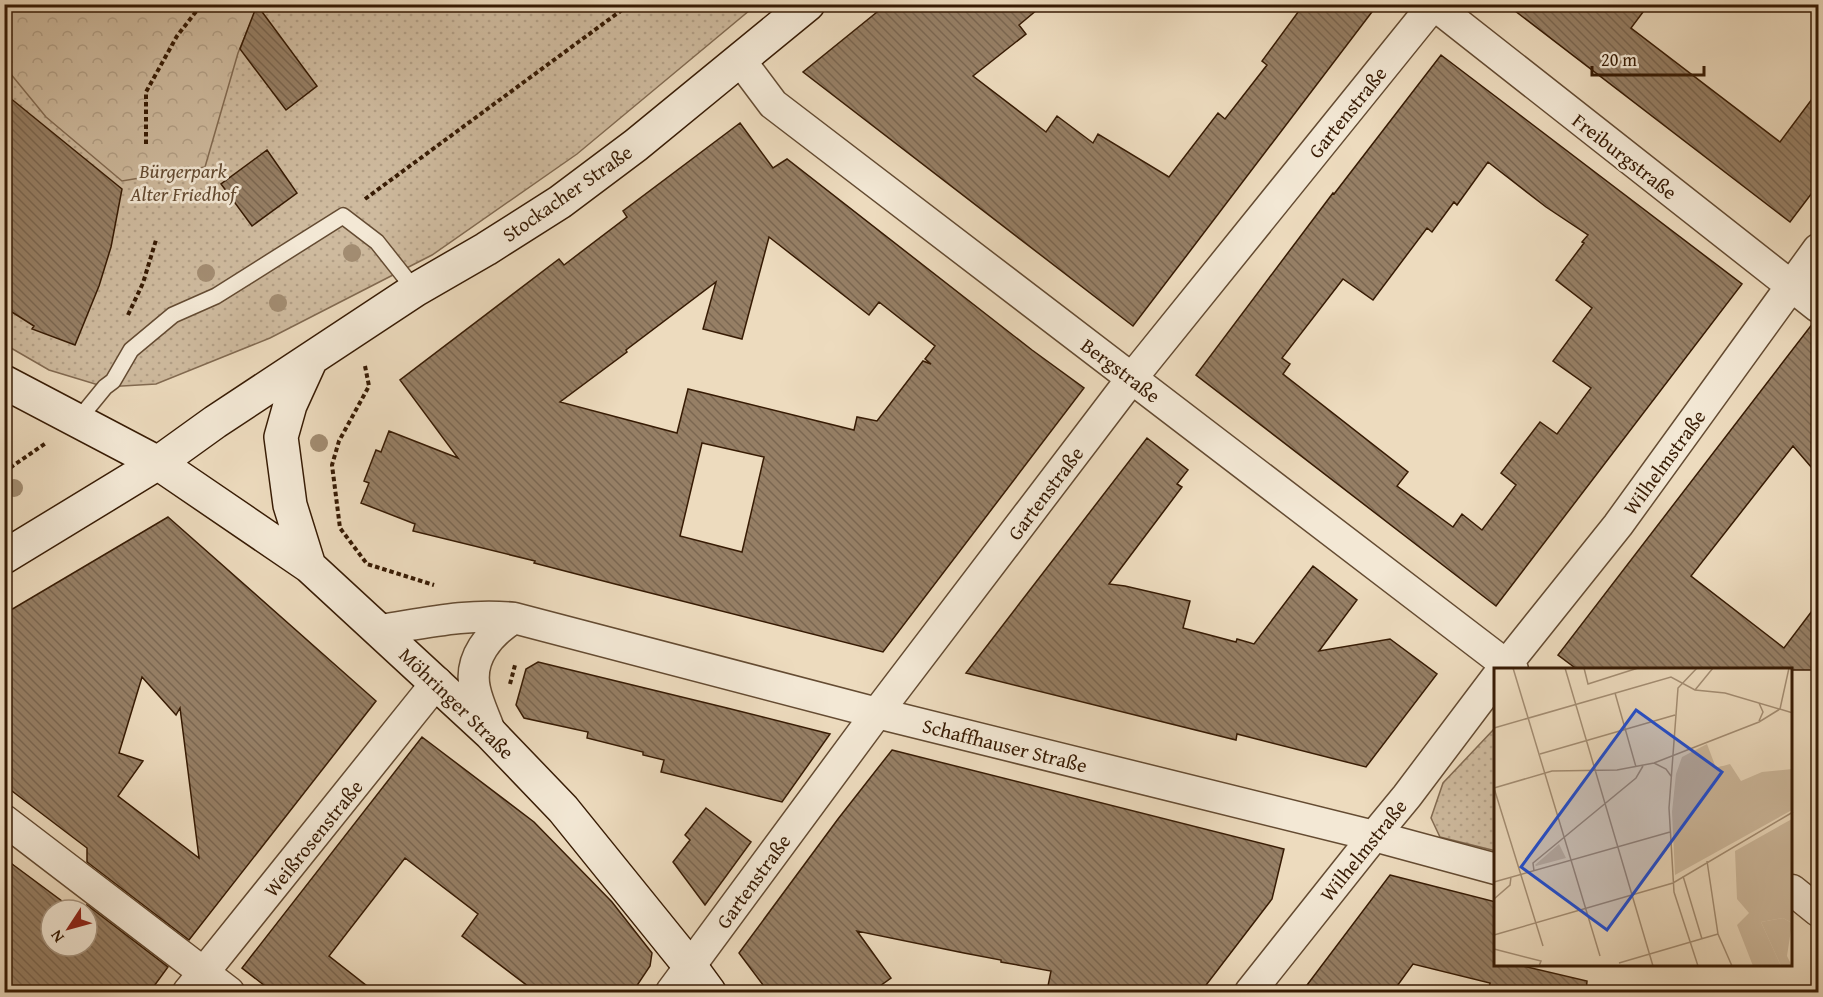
<svg xmlns="http://www.w3.org/2000/svg" width="1823" height="997" font-family="'Gentium Book Plus',serif">
	<defs>
		<pattern id="grass-dots" width="8" height="8" patternUnits="userSpaceOnUse" patternTransform="scale(1.5)"><rect width="8" height="8" fill="#ceba9e"/><path d="M2 2h.1M6 6h.1" fill="none" stroke="#b29f86" stroke-width="1.8" stroke-linecap="round"/></pattern>
		<pattern id="forest-crowns" width="20" height="18" patternUnits="userSpaceOnUse" patternTransform="scale(1.5)"><rect width="20" height="18" fill="#ceba9e"/><path d="M2 6a3 3 0 1 1 6 0M12 15a3 3 0 1 1 6 0" fill="none" stroke="#b29f86"/></pattern>
		<pattern id="building-back-hatch" width="6" height="6" patternUnits="userSpaceOnUse" patternTransform="scale(1.5)"><rect width="6" height="6" fill="#967f65"/><path d="M-1 5l2 2M0 0l6 6M5-1l2 2" fill="none" stroke="#7b6751"/></pattern>
	</defs>
	<rect width="100%" height="100%" fill="#eddbbe"/>
	<filter id="stains"><feTurbulence type="fractalNoise" baseFrequency=".00333" numOctaves="4"/><feColorMatrix values="0 0 0 0 .2 0 0 0 0 .09 0 0 0 0 .02 0 0 0 .5 -.17"/></filter>
	<radialGradient id="worn" r=".72"><stop offset=".6" stop-color="#630" stop-opacity="0"/><stop offset="1" stop-color="#630" stop-opacity=".3"/></radialGradient>
	<path fill="url(#grass-dots)" stroke="#826a51" stroke-width="1.5" d="M5 5H756L577 154 432 255 270 338 156 384 105 387 49 370 4 344Z
		M1496 727V851L1440 837 1431 818 1443 783Z"/>
	<path fill="url(#forest-crowns)" stroke="#826a51" stroke-width="1.5" d="M23 4 258 5 238 53 205 167 122 181 46 117 5 67 4 5 20 7Z"/>
	<path fill="url(#building-back-hatch)" stroke="#371b04" stroke-width="1.5" fill-rule="evenodd" d="M887 4H1044L1019 25 1026 34 973 76 1046 132 1057 116 1093 143 1098 134 1169 177 1218 113 1225 119 1267 65 1262 61 1304 4H1378L1133 326 803 72Z
		M1506 4H1649L1631 28 1780 142 1818 91V185L1790 222Z
		M257 5 317 86 286 110 240 49Z
		M1441 55 1742 284 1496 606 1196 375 1333 193 1334 194ZM1488 162 1546 207 1588 235 1582 242 1584 243 1556 280 1592 308 1553 361 1591 388 1557 434 1540 422 1501 473 1516 485 1482 530 1462 514 1453 527 1397 486 1408 472 1283 374 1290 364 1282 358 1343 279 1373 300 1427 228 1432 232 1454 202 1457 205Z
		M4 93 122 189 111 247 99 286 75 345 32 329 34 326 4 307Z
		M740 123 773 168 787 159 1032 350 1084 388 883 652 615 584 534 563 535 561 413 531 415 524 361 503 369 483 364 481 376 450 381 452 389 431 458 458 400 380 559 259 564 265 627 217 623 211ZM769 237 869 315 879 302 935 346 925 359 931 364 923 361 877 421 857 417 854 430 688 389 677 433 560 402 627 352 626 350 716 282 703 329 742 339ZM702 443 764 457 742 552 680 536Z
		M267 150 297 193 252 226 221 184Z
		M1813 323 1818 324V475L1793 446 1691 576 1784 648 1818 603V670H1578L1558 655Z
		M1147 438 1188 470 1177 484 1182 487 1109 584 1125 586 1190 601 1183 628 1236 642 1237 639 1254 644 1313 566 1357 600 1319 651 1390 639 1437 674 1366 767 1237 734 1236 740 966 673Z
		M168 517 376 701 189 940 87 862V848L4 785V614ZM142 677 176 715 180 708 199 858 118 796 143 761 119 753Z
		M538 662 727 708 830 734 782 802 661 772 664 760 643 755V752L587 738 588 732 524 718 516 705 526 669Z
		M422 737 534 822 612 902 652 953 650 966 632 993H537L462 936 478 914 405 858 329 956 376 993H274L242 968Z
		M892 750 1284 849 1272 899 1200 993H1086L1048 986 1051 971 1001 962V960L964 953 857 931 891 978 870 993H769L739 953 838 819Z
		M706 808 751 842 705 905 673 862 690 840 685 835Z
		M4 858 74 910H51V946H87V905L168 967 149 993H4Z
		M1390 875 1496 902V966H1523L1587 981 1586 993H1488L1490 983 1413 964 1392 993H1301Z"/>
	<g fill="none" stroke-linecap="round" stroke-linejoin="round">
		<g stroke="#644b32" stroke-width="18">
			<path id="lane" d="M78 420 105 387 113 381 131 350 173 315 216 296 343 216 377 242 415 290"/>
		</g>
		<g stroke="#644b32" stroke-width="33">
			<path id="street" d="M1433 4 1818 307
				M740 60 773 104 1513 670
				M381 630C426 623 469 613 514 618L877 713 1374 836 1496 869
				M1502 670 1618 525 1818 249
				M491 734C486 719 478 704 475 689 468 658 490 633 514 618
				M4 820 229 992
				M1792 890 1818 911
				M188 992 437 682
				M671 992 877 713 1132 378 1434 4
				M1250 992 1374 836 1407 796 1496 678"/>
		</g>
		<g stroke="#371b04" stroke-width="36">
			<path id="secondary" d="M4 382 158 463 309 566 491 734 563 809 690 966 709 992
				M4 557 158 463 215 422 415 290 486 249 560 202 636 145 808 4
				M309 566 290 505 281 437 290 405 311 359"/>
		</g>
		<path stroke="#371b04" stroke-width="4" stroke-dasharray="4.5 3" stroke-linecap="butt" d="M63 6 64 4
			M146 144V92L177 36 202 4
			M365 199 630 4
			M128 315 143 283 156 240
			M365 366 369 386 339 441 332 465 340 528 367 564 434 585
			M4 472 46 443
			M510 684 515 665"/>
		<use href="#lane" stroke="#f3e8d5" stroke-width="15"/>
		<use href="#street" stroke="#f3e8d5" stroke-width="30"/>
		<use href="#secondary" stroke="#f3e8d5" stroke-width="33"/>
	</g>
	<g fill="#a28c71">
		<circle cx="352" cy="253" r="9"/>
		<circle cx="206" cy="273" r="9"/>
		<circle cx="278" cy="303" r="9"/>
		<circle cx="319" cy="443" r="9"/>
		<circle cx="14" cy="488" r="9"/>
	</g>
	<g text-anchor="middle" dominant-baseline="central" stroke-width="5" stroke-linejoin="round" paint-order="stroke">
		<g font-size="20" fill="#371b04" stroke="#f3e8d5">
			<text transform="translate(1347 112) rotate(-51)">Gartenstraße</text>
			<text transform="translate(1625 156) rotate(38)">Freiburgstraße</text>
			<text transform="translate(567 193) rotate(-35)">Stockacher Straße</text>
			<text transform="translate(1121 370) rotate(37)">Bergstraße</text>
			<text transform="translate(1664 462) rotate(-54)">Wilhelmstraße</text>
			<text transform="translate(1045 493) rotate(-53)">Gartenstraße</text>
			<text transform="translate(457 703) rotate(44)">Möhringer Straße</text>
			<text transform="translate(1005 745) rotate(14)">Schaffhauser Straße</text>
			<text transform="translate(313 838) rotate(-51)">Weißrosenstraße</text>
			<text transform="translate(1363 850) rotate(-51)">Wilhelmstraße</text>
			<text transform="translate(753 881) rotate(-54)">Gartenstraße</text>
		</g>
		<g font-size="20" font-style="italic" fill="#644b32" stroke="#f3e8d5">
			<text x="183" y="170">Bürgerpark<tspan x="183" dy="23">Alter Friedhof</tspan></text>
		</g>
	</g>
	<g transform="translate(1494 668)">
		<rect width="298" height="298" fill="#eddbbe"/>
		<path d="M213 76 222 100 236 96 247 113 268 104 298 101V142L181 207 178 144 182 106 188 89ZM65 176 72 190 42 198 41 197ZM289 250 298 255 293 288 298 298H287L267 254Z" fill="#ceba9e"/>
		<path d="M229 98 232 101 226 105 227 112 236 130 228 148H221L208 139 211 126 201 111 205 103ZM283 104 290 111 298 138 267 156 253 159 246 150 254 141 253 134 246 127 262 118 265 110ZM298 151V255L289 250 267 254 287 298H259L243 257 255 245 243 231 241 183ZM198 177 214 182 193 197 191 180Z" fill="#ceba9e"/>
		<path fill="none" stroke="#a48e74" stroke-width="1.5" d="M19 0 106 288M71 0 159 298M90 0 94 16 144 0M203 0 184 20 175 140 180 224 204 298M201 22 219 0M121 25 142 99M265 35 269 44 265 53M0 60 177 9 201 22 231 25 299 45M46 86 181 47M160 95 172 101 177 108M0 120 58 103 123 102 160 95 265 54 286 41 295 0M0 120 49 278M213 193 224 266 238 298M40 203 39 195 142 110 149 98M189 208 208 271M0 214 176 164M0 231 16 217 17 209M0 267 179 215 299 144M0 281 47 293 45 298M125 295 224 266"/>
		<path fill="#1d4ed8" fill-opacity="0.15" stroke="#1d4ed8" stroke-width="3" d="M142 42 228 104 113 262 27 199Z"/>
		<rect width="298" height="298" fill="none" stroke="#371b04" stroke-width="3"/>
	</g>
	<rect width="1823" height="997" fill="none" stroke="#eddbbe" stroke-width="24"/>
	<rect x="6" y="6" width="1811" height="985" fill="none" stroke="#371b04" stroke-width="3"/>
	<rect x="12" y="12" width="1799" height="973" fill="none" stroke="#371b04" stroke-width="1.5"/>
	<g transform="translate(69 928) rotate(234)"><circle r="28" fill="#f3e8d5" stroke="#a89681" stroke-width="1.5"/>
	<path d="M0-4.5L10 22L0 15L-10 22Z" fill="#8f2418"/>
	<text y="-9" font-size="16" font-weight="bold" text-anchor="middle" fill="#371b04">N</text>
	</g>
	<path d="M1592 66v9h112v-9" fill="none" stroke="#371b04" stroke-width="3"/>
	<text x="1601" y="66" font-size="18" fill="#371b04" stroke="#f3e8d5" stroke-width="4.5" paint-order="stroke">20 m</text>
	<rect width="100%" height="100%" filter="url(#stains)"/>
	<rect width="100%" height="100%" fill="url(#worn)"/>
</svg>
